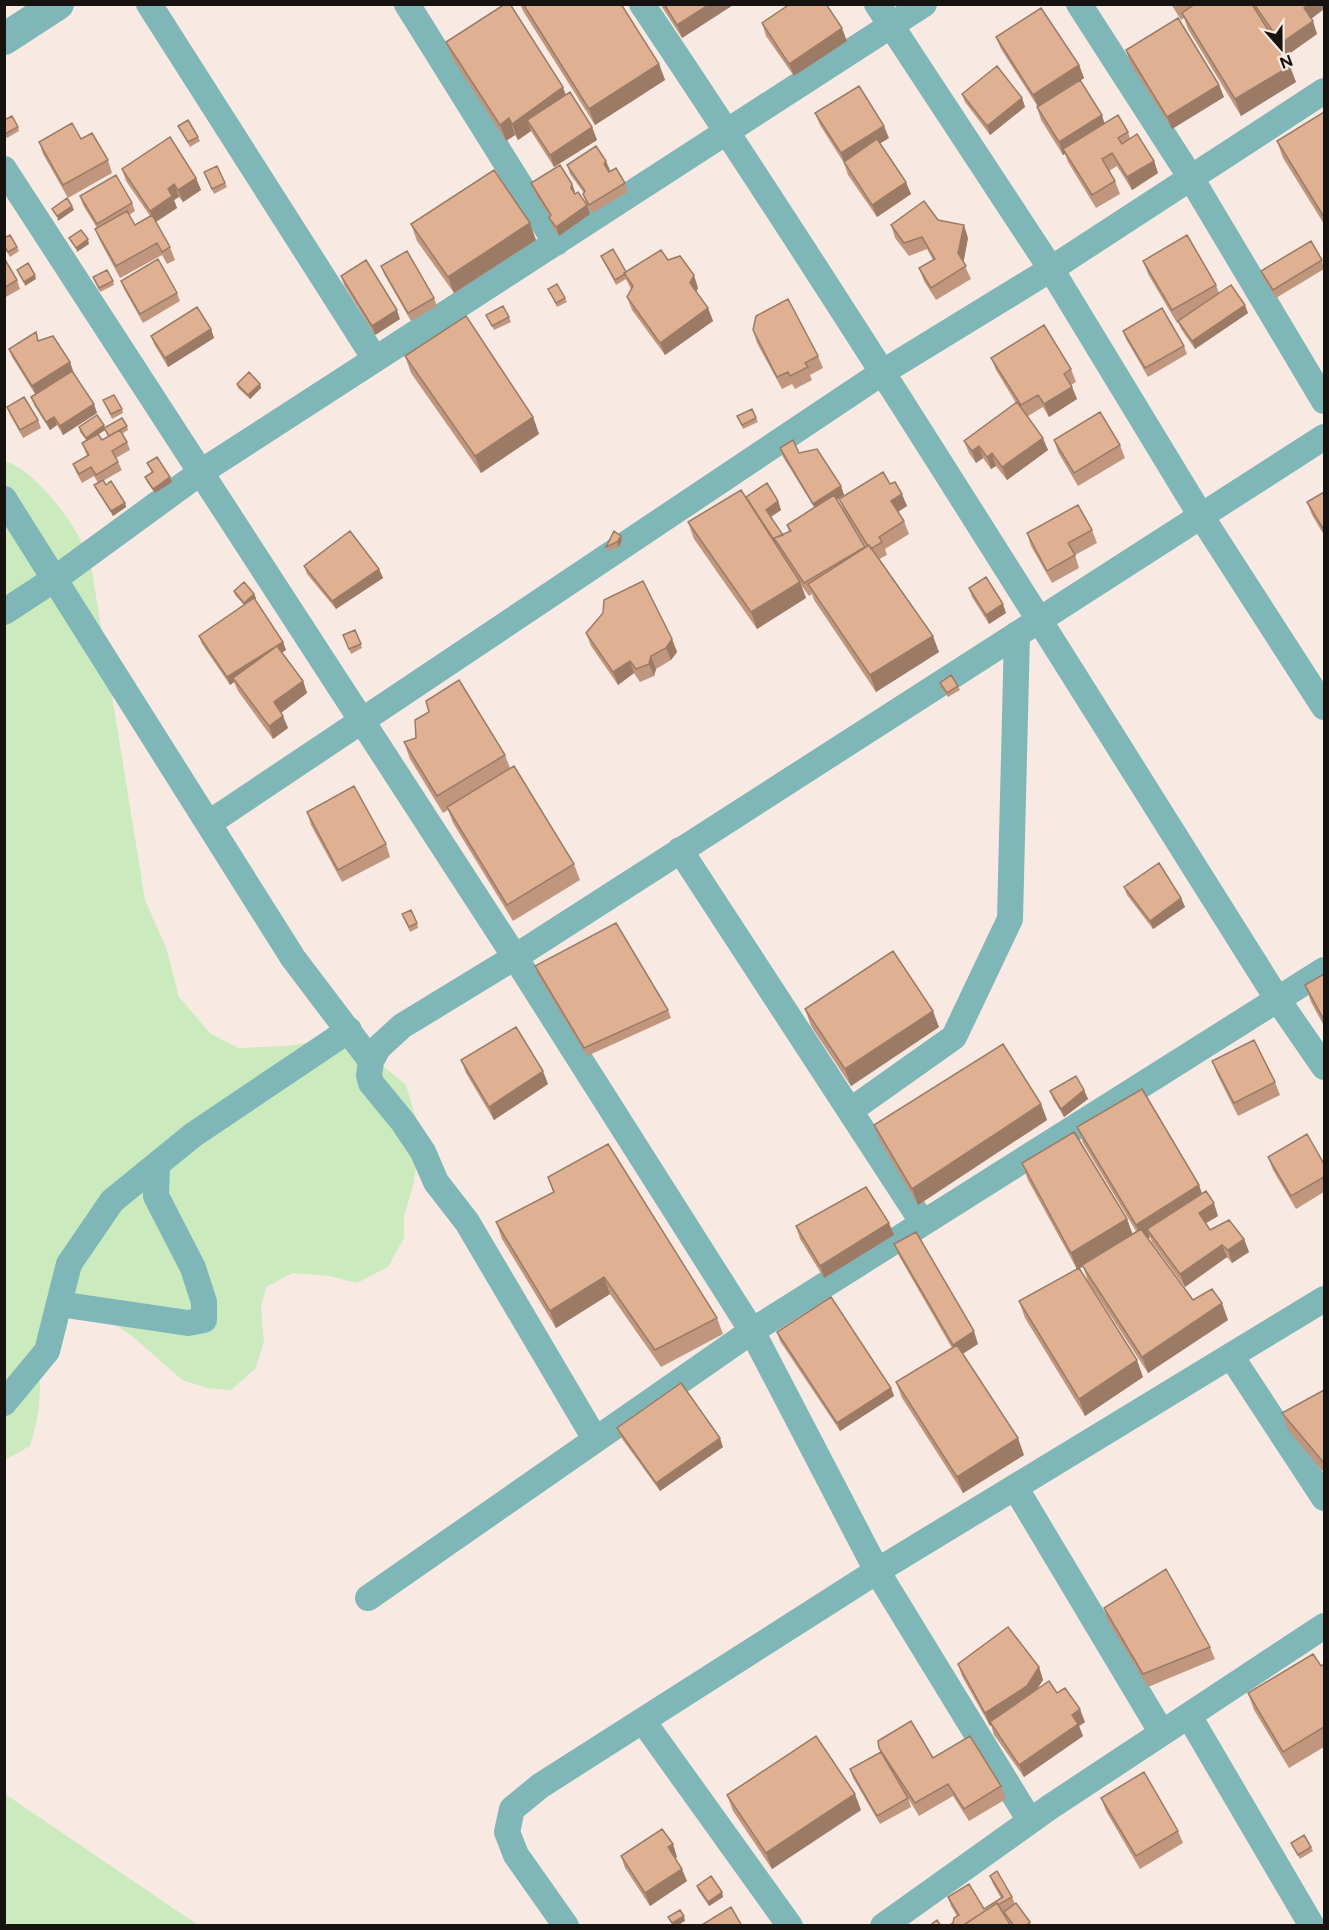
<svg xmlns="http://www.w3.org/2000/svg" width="1329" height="1930" font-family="Figtree,sans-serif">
	<rect width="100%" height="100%" fill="#f8eae2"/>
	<path fill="#cbebbf" d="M4 461C31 468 61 507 75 530 82 541 86 553 91 565L145 900 167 950 179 997 211 1034 239 1048 286 1046 330 1040 375 1059 406 1085 420 1132 414 1183 404 1216V1238L388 1267 357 1283 329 1276 293 1273 266 1287 261 1308 264 1342 255 1369 231 1390 207 1388 182 1380 131 1335 95 1312H73L38 1349C41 1387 42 1409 30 1446L5 1460Z
		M5 1794 198 1925H5Z"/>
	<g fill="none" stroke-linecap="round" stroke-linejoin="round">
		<path stroke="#7fb6b8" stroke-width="26" d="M149 4 375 359
			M407 4 556 243
			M642 4C861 331 1068 667 1278 1000L1324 1067
			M877 4 1051 269 1201 516 1324 707
			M1079 4 1191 178 1324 401
			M4 169 515 957 752 1331 877 1571 1030 1821
			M4 499 293 958 371 1061
			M4 612 56 578 201 472 924 4
			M209 823 883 372 1051 269 1324 91
			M680 850 923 1223
			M851 1110 954 1037 1010 919 1017 634
			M59 1304 188 1323 204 1320V1302L193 1268 156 1196 157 1166
			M1231 1356 1324 1498
			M4 1403 47 1351 69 1264 112 1201 193 1135 349 1030
			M595 1439 467 1222 436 1182 423 1152 403 1122 371 1083 369 1075 371 1061 378 1048 402 1026 515 957 1324 437
			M1015 1487 1162 1733
			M368 1598 752 1331 1324 970
			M1189 1716 1312 1926
			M643 1721 790 1926
			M566 1926 516 1855 507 1832 512 1809 540 1786 877 1571 1324 1299
			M883 1926 1050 1807 1324 1626"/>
		<path stroke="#7fb6b8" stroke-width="32" d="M4 39 58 4"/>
	</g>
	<path fill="#c0977e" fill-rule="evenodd" d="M520 4H621L659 64 665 80 595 125 523 11Z
		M660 4H733V5L682 38Z
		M1171 4H1323L1324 9 1311 19 1317 34 1286 56 1271 35 1296 82 1241 116 1188 29 1184 18 1181 20Z
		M762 23 847 41 794 76 766 36Z
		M996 37 1079 65 1084 78 1059 94 1105 123 1128 132 1130 138 1154 161 1158 173 1132 190 1117 166 1109 171 1115 181 1120 194 1096 208 1068 162 1065 154 1063 155 1041 120 1037 107H1038L1001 49Z
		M446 42 566 95 592 127 597 140 554 167 531 131 518 140 515 135 506 141 452 58Z
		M1126 50 1219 85 1224 97 1172 129 1130 63Z
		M962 94 1022 98 1025 107 990 135 965 102Z
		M1324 112V224L1283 158 1277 141Z
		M815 113 889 138 880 143 911 194 877 217 848 175 844 163 820 125Z
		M4 120 18 127 19 131 7 138 4 134Z
		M178 126 198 137 200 141 190 147Z
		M39 142 108 160 112 173 68 198 43 154Z
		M567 165 610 170 609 171 625 183 628 192 592 213 587 205 590 214 559 236 552 226 549 218 550 217 534 192 531 183 572 184 575 192V194L586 203 583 194 584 193 570 174Z
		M122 169 196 178 201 190 183 202 179 197 174 200 177 208 156 222 170 247 175 260 167 264 162 255 120 278 100 241 95 229 97 228 83 205 80 196 132 203 135 211 129 215 135 225 150 216 126 181Z
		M204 172 225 183 227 187 214 194Z
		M938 220 968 238 963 262 971 279 936 300 924 281 919 268 933 260 927 249 909 256 895 238 891 225Z
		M411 224 536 240 454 293 417 241Z
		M4 238 17 247 19 251 10 257 4 247Z
		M601 256 626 272 668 260 698 288 696 292 708 308 713 321 665 355 632 310 627 297 631 289 626 279 616 285Z
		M4 258 17 280 20 289 4 298Z
		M1322 260 1324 269 1276 298 1264 279 1261 271Z
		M1143 261 1216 285 1219 293 1248 313 1195 349 1181 329 1178 322 1177 323 1148 274Z
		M381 266 434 298 437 306 411 321 384 274Z
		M341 276 400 319 375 335 344 285Z
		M93 277 113 281 114 285 100 292Z
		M121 281 177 293 180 301 143 323 124 289Z
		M548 289 565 298 567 302 557 307Z
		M486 315 509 317 511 322 494 330Z
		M211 329 214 338 168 367 154 344 151 336Z
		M753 330 818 356 823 368 810 375 812 380 795 389 792 384 782 389 757 343Z
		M1123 331 1184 346 1187 354 1148 377 1126 339Z
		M39 340 70 362 73 371 97 413 63 435 57 425 50 430 34 405 31 397 35 394 12 357 9 349Z
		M405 356 533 417 539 434 481 473 411 373Z
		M991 358 1071 369 1076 382 1071 385 1077 399 1049 417 1043 407 1028 416 1048 450 1007 480 996 466 991 469 983 458 976 463 969 453 964 441 1016 403 996 370Z
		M237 384H260L261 388 250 399 238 388Z
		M103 400 122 409 123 413 112 419Z
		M7 407 38 420 41 428 23 438 10 415Z
		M737 416 756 418 758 422 743 429Z
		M104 425 105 428 127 426 128 430 122 434 127 442 130 450 116 458 122 470 103 481 106 485 125 503 126 507 113 516 96 489 94 485 98 483 94 476 82 483 76 472 73 464 87 456 82 443 86 440 80 432 79 427ZM105 430 108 437 102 440 98 434Z
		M1054 440 1120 445 1125 458 1078 486 1058 452Z
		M780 448 799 453 841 486 844 495 837 499 865 548 866 547 844 511 839 499 890 484 907 506 898 512 904 521 909 534 885 549 887 555 879 559 939 652 876 692 814 600 812 594 809 596 801 585 806 598 757 629 694 539 688 522 747 499 778 501 781 510 771 517 783 535 789 532 787 525 814 507 783 457Z
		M147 463 170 477 172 482 155 493 147 482 145 477 152 473Z
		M1324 492V535L1312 515 1307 502Z
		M1092 530 1097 543 1075 555 1079 568 1052 583 1031 546 1027 533Z
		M622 540 619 547 608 551 606 547Z
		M304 566 379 569 383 578 336 609 307 574Z
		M969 588 1006 613 989 624 972 597Z
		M234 591 254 594 256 598 255 599 283 642 286 650 282 653 303 681 307 693 281 713 288 728 273 739 238 691 234 682 230 685 202 644 199 636 244 605 235 595Z
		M355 630 362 648 351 654 343 635Z
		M586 633 672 639 677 652 671 660 656 669 654 676 640 682 634 673 618 685 591 646Z
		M940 683 958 686 960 690 948 697 941 687Z
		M416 738 505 755 510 768 574 864 580 880 513 921 453 823 448 810 443 813 410 759 404 742Z
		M307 812 386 844 390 857 342 882 311 825Z
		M1124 887 1181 898 1185 907 1153 929 1127 895Z
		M402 914 417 923 418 928 410 932Z
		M535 966 668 1010 671 1018 587 1056 538 975Z
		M1324 974V1026L1311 1002 1305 985Z
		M805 1009 939 1027 851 1086 811 1026Z
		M461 1060 548 1084 494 1120 466 1073Z
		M1212 1061 1275 1082 1280 1095 1238 1116 1217 1074Z
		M1084 1090 1088 1099 1064 1117 1053 1099 1050 1091Z
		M1041 1104 1047 1120 918 1205 880 1141 874 1125Z
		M1077 1127 1202 1194 1218 1216 1206 1223 1210 1230 1244 1239 1249 1252 1232 1263 1227 1257 1185 1287 1152 1242 1150 1237 1148 1238 1193 1300 1228 1320 1148 1373 1088 1281 1083 1266 1079 1269 1143 1377 1085 1416 1025 1318 1019 1301 1077 1269 1028 1180 1022 1163 1127 1219 1132 1234 1136 1231 1083 1143Z
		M1268 1157 1324 1164V1192L1296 1209 1273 1170Z
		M548 1177 717 1318 723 1334 661 1367 610 1294 556 1328 502 1239 496 1222 553 1192Z
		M796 1226 894 1235 824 1278 800 1239Z
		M894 1244 978 1344 963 1354 1024 1455 963 1493 902 1398 896 1382 952 1348 899 1256Z
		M777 1332 891 1388 894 1396 840 1431 780 1341Z
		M1324 1390V1473L1288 1430 1282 1413Z
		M617 1428 723 1447 660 1491 620 1436Z
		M1104 1608 1210 1647 1215 1659 1148 1687 1108 1621Z
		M958 1664 1039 1667 1043 1680 1037 1689 1057 1693 1085 1722 1079 1726 1083 1736 1024 1777 994 1735 991 1725 990 1726 962 1676Z
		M1324 1664V1747L1289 1768 1254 1710 1248 1693Z
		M879 1748 933 1758 1001 1786 1006 1799 969 1821 953 1796 919 1816 903 1790 908 1798 911 1807 880 1824 853 1778 850 1769 881 1752Z
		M727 1795 861 1810 772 1869 733 1811Z
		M1101 1798 1178 1831 1183 1843 1140 1869 1106 1811Z
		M1291 1843 1311 1847 1313 1851 1300 1859Z
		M621 1856 677 1857 675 1858 687 1881 650 1906 625 1868Z
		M990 1876 1012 1897 1015 1904 1030 1922 1031 1926H1012L1006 1916 1004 1912 953 1923 957 1916 951 1906 948 1897 984 1909 1001 1898 993 1884Z
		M697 1886 722 1892 723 1897 709 1906 698 1890Z"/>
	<path fill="#9c7b66" d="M710 4 733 5 682 38 677 25Z
		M1309 4H1323L1324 9 1308 21 1304 8Z
		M1313 21 1317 34 1286 56 1281 43Z
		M842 28 847 41 794 76 789 64Z
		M659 64 665 80 595 125 589 109Z
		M1079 65 1084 78 1038 107 1033 95Z
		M1290 66 1296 82 1241 116 1235 99Z
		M1219 85 1224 97 1172 129 1167 117Z
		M563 87 569 104 527 120 531 131 518 140 512 124Z
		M1022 98 1025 107 990 135 987 126Z
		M1102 115 1106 128 1063 149 1065 154 1063 155 1059 142Z
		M509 118 515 135 506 141 500 125Z
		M884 126 889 138 845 165 841 153Z
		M592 127 597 140 554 167 550 155Z
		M606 161 610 170 608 172 604 164Z
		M1154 161 1158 173 1132 190 1127 177Z
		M196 178 201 190 183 202 178 190Z
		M906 182 911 194 877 217 872 205Z
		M174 184 179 197 174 200 177 208 154 223 150 211 168 189Z
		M572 184 575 192 574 197 571 188Z
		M587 205 590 214 559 236 556 227Z
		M72 206 74 210 58 221 57 216Z
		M530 223 536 240 454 293 448 277Z
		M964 225 968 238 963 265 958 253Z
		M88 239 89 244 77 252 76 248Z
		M35 275 36 279 25 286 24 282Z
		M694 275 698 288 694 296 690 283Z
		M1245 305 1248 313 1195 349 1192 341Z
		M708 308 713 321 665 355 660 343Z
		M397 310 400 319 375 335 372 326Z
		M211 329 214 338 168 367 165 358Z
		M70 362 73 371 36 395 32 386Z
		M260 384 261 388 250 399 248 395Z
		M1072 387 1077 399 1049 417 1044 404Z
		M94 404 97 413 63 435 60 426Z
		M54 417 57 425 50 430 46 422Z
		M533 417 539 434 481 473 475 456Z
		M104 425 105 430 87 442 86 438Z
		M1043 438 1048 450 1007 480 1002 467Z
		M979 446 983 458 976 463 972 451Z
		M992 453 996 466 991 469 987 457Z
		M170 477 172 482 155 493 153 489Z
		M841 486 844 495 816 512 813 504Z
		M902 494 907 506 896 513 891 501Z
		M778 501 781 510 769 518 766 510Z
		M125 503 126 507 113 516 111 511Z
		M621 536 622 540 619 547 617 542Z
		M379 569 383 578 336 609 332 601Z
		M800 582 806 598 757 629 751 612Z
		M254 594 256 598 246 608 244 603Z
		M1003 604 1006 613 989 624 986 615Z
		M933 636 939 652 876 692 870 675Z
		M672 639 677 652 671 660 666 648Z
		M283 642 286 650 235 682 233 678 234 682 230 685 227 677Z
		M651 656 656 669 654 676 649 664Z
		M630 661 634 673 618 685 613 672Z
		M303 681 307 693 278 715 274 702Z
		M283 716 288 728 273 739 269 726Z
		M1181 898 1185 907 1153 929 1150 921Z
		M933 1011 939 1027 851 1086 845 1069Z
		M543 1071 548 1084 494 1120 489 1107Z
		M1084 1090 1088 1099 1064 1117 1061 1109Z
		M1041 1104 1047 1120 918 1205 912 1189Z
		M1199 1185 1205 1202 1147 1229 1150 1237 1142 1242 1136 1225Z
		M1214 1203 1218 1216 1203 1225 1199 1213Z
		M1127 1219 1133 1235 1077 1270 1071 1253Z
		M889 1223 894 1235 824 1278 820 1266Z
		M1244 1239 1249 1252 1232 1263 1228 1250Z
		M1222 1245 1227 1257 1185 1287 1180 1274Z
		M604 1277 610 1294 556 1328 550 1311Z
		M1222 1303 1228 1320 1148 1373 1142 1357Z
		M974 1331 978 1344 957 1357 953 1345Z
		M1137 1360 1143 1377 1085 1416 1079 1399Z
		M891 1388 894 1396 840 1431 837 1423Z
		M720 1438 723 1447 660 1491 656 1483Z
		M1018 1438 1024 1455 963 1493 957 1477Z
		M1039 1667 1043 1680 1031 1698 990 1722 991 1725 990 1726 985 1713Z
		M1080 1709 1085 1722 1079 1726 1083 1736 1024 1777 1019 1765 1072 1715Z
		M855 1794 861 1810 772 1869 766 1853Z
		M673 1844 677 1857 673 1860 668 1847Z
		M682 1869 687 1881 650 1906 645 1893Z
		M722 1892 723 1897 709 1906 708 1902Z
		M684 1916 685 1921 677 1926H673L672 1923Z"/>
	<path fill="#dfb092" stroke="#9c7b66" stroke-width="1.5" d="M505 4H510L563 87 512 124 509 118 500 125 446 42Z
		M523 4H621L659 64 589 109Z
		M664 4H710L677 25Z
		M790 4H826L842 28 789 64 762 23Z
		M1195 4H1252L1290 66 1235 99 1182 13Z
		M1254 4H1309L1304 8 1313 21 1281 43Z
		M1041 8 1079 65 1033 95 996 37Z
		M1178 18 1219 85 1167 117 1126 50Z
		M997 66 1022 98 987 126 962 94Z
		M1080 80 1102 115 1059 142 1037 107Z
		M859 86 884 126 841 153 815 113Z
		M570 92 592 127 550 155 527 120Z
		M1324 112V217L1277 141Z
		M1118 115 1128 132 1118 138 1122 144 1137 134 1154 161 1127 177 1112 153 1102 159 1115 181 1092 195 1063 149Z
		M12 116 18 127 5 134 4 132V120Z
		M188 120 198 137 188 142 178 126Z
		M72 123 81 139 92 133 108 160 63 185 39 142Z
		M170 137 196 178 178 190 174 184 168 189 172 196 150 211 122 169Z
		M877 139 906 182 872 205 844 162Z
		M596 146 606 161 604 164 609 172 616 168 625 183 589 205 583 194 585 191 567 165Z
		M560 165 572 184 571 188 575 194 578 192 587 205 556 227 549 218 551 215 531 183Z
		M217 166 225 183 212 189 204 172Z
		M494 170 530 223 448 277 411 224Z
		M116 175 132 203 97 224 80 196Z
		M67 198 72 206 57 216 52 209Z
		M924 201 938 220 964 225 958 253 966 266 931 288 919 268 935 259 922 237 904 243 891 225Z
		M127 211 135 225 152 215 170 247 162 252 157 243 116 266 95 229Z
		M81 230 88 239 76 248 69 238Z
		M10 235 17 247 8 252 4 246V238Z
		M1187 235 1216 285 1172 310 1143 261Z
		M1311 241 1322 260 1273 290 1261 271Z
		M613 249 626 272 624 273 625 274 615 280 601 256Z
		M661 250 668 260 680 256 694 275 690 283 708 308 660 343 627 297 633 286 624 273Z
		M407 251 434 298 408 313 381 266Z
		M4 258 17 280 4 288Z
		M158 259 177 293 140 314 121 281Z
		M366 260 397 310 372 326 341 276Z
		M28 263 35 275 24 282 17 270Z
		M107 270 113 281 99 288 93 277Z
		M557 284 565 298 556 303 548 289Z
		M1231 285 1245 305 1192 341 1178 321Z
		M788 299 818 356 805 363 808 367 790 376 788 372 777 377 753 330 756 316Z
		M503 306 509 317 492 326 486 315Z
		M197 307 211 329 165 358 151 336Z
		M1162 308 1184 346 1145 368 1123 331Z
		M466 316 533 417 475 456 405 356Z
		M1044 325 1071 369 1064 374 1072 387 1044 404 1038 395 1021 405 991 358Z
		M36 332 38 341 53 336 70 362 32 386 9 349Z
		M72 371 94 404 60 426 54 417 46 422 31 397Z
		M249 372 260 384 248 395 237 384Z
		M114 395 122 409 111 414 103 400Z
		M24 397 38 420 20 430 7 407Z
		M1017 402 1043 438 1002 467 992 453 987 457 979 446 972 451 964 441Z
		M752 409 756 418 742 425 737 416Z
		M1100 412 1120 445 1074 473 1054 440Z
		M97 415 104 425 86 438 79 427Z
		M122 418 127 426 109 436 104 428Z
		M120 430 127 442 112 451 118 462 96 475 91 467 79 474 73 464 89 455 82 443 98 434 102 440Z
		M793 440 799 453 817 449 841 486 813 504 780 448Z
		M157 457 170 477 153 489 145 477 153 472 147 463Z
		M883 472 890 484 895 482 902 494 891 501 904 521 879 537 882 542 871 549 869 545 868 546 839 499Z
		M103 480 106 485 111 481 125 503 111 511 94 485Z
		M767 483 778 501 766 510 783 535 774 538 776 543 746 497Z
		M741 490 800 582 751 612 688 522Z
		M1324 492V530L1307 502Z
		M834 495 865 547 804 583 774 538 791 531 787 525Z
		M1078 505 1092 530 1068 543 1075 555 1047 571 1027 533Z
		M350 531 379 569 332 601 304 566Z
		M614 531 621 536 617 542 606 547Z
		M869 545 933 636 870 675 808 584Z
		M986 577 1003 604 986 615 969 588Z
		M643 581 672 639 666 648 651 656 649 664 636 669 630 661 613 672 586 633 603 613 604 600Z
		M244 582 254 594 244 603 234 591Z
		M254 598 283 642 227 677 199 636Z
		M355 630 361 644 349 649 343 635Z
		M277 646 303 681 274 702 283 716 269 726 233 678Z
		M951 675 958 686 947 693 940 683Z
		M459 680 505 755 437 796 404 742 416 738 415 720 429 712 426 701Z
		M514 766 574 864 507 905 447 807Z
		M354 786 386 844 338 870 307 812Z
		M1159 863 1181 898 1150 921 1124 887Z
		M411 910 417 923 409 927 402 914Z
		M616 923 668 1010 584 1048 535 966Z
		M893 951 933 1011 845 1069 805 1009Z
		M1324 974V1020L1305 985Z
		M516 1027 543 1071 489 1107 461 1060Z
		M1254 1040 1275 1082 1234 1103 1212 1061Z
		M1003 1044 1041 1104 912 1189 874 1125Z
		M1076 1076 1084 1090 1061 1109 1050 1091Z
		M1142 1089 1199 1185 1136 1225 1077 1127Z
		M1074 1132 1127 1219 1071 1253 1022 1163Z
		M1307 1134 1324 1164V1177L1291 1196 1268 1157Z
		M608 1144 717 1318 655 1350 604 1277 550 1311 496 1222 554 1192 548 1177Z
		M866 1187 889 1223 820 1266 796 1226Z
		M1206 1191 1214 1203 1199 1213 1210 1230 1229 1220 1244 1239 1228 1250 1222 1245 1180 1274 1147 1229Z
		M1141 1229 1193 1300 1212 1289 1222 1303 1142 1357 1082 1265Z
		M916 1232 974 1331 953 1345 894 1244Z
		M1079 1268 1137 1360 1079 1399 1019 1301Z
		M831 1297 891 1388 837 1423 777 1332Z
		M957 1345 1018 1438 957 1477 896 1382Z
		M681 1383 720 1438 656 1483 617 1428Z
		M1324 1390V1463L1282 1413Z
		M1166 1569 1210 1647 1143 1674 1104 1608Z
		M1008 1627 1039 1667 1027 1686 985 1713 958 1664Z
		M1313 1654 1321 1666 1324 1664V1727L1283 1752 1248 1693Z
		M1049 1681 1057 1693 1065 1688 1080 1709 1072 1715 1078 1724 1019 1765 990 1722Z
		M911 1721 933 1758 970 1736 1001 1786 964 1809 948 1784 915 1803 879 1748 878 1741Z
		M816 1736 855 1794 766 1853 727 1795Z
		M881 1752 908 1798 877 1816 850 1769Z
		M1144 1772 1178 1831 1136 1856 1101 1798Z
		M662 1829 673 1844 668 1847 682 1869 645 1893 621 1856Z
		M1304 1835 1311 1847 1298 1855 1291 1843Z
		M997 1871 1012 1897 998 1905 997 1903 962 1926H948L953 1923 954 1918 959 1915 948 1897 969 1884 984 1909 1003 1897 990 1876Z
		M711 1876 722 1892 708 1902 697 1886Z
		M997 1903 1011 1926H962Z
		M1016 1903 1030 1922 1026 1926H1014L1004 1912Z
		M731 1907 742 1926H700Z
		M680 1910 684 1916 672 1923 668 1917Z
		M937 1920 941 1926H929Z"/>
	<rect width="1329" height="1930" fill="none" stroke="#16120f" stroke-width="12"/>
	<g transform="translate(1281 48) rotate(159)" stroke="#f8eae2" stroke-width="4.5" paint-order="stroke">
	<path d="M0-4.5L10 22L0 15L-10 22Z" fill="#16120f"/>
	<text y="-9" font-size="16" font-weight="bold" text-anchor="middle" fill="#16120f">N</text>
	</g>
</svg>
